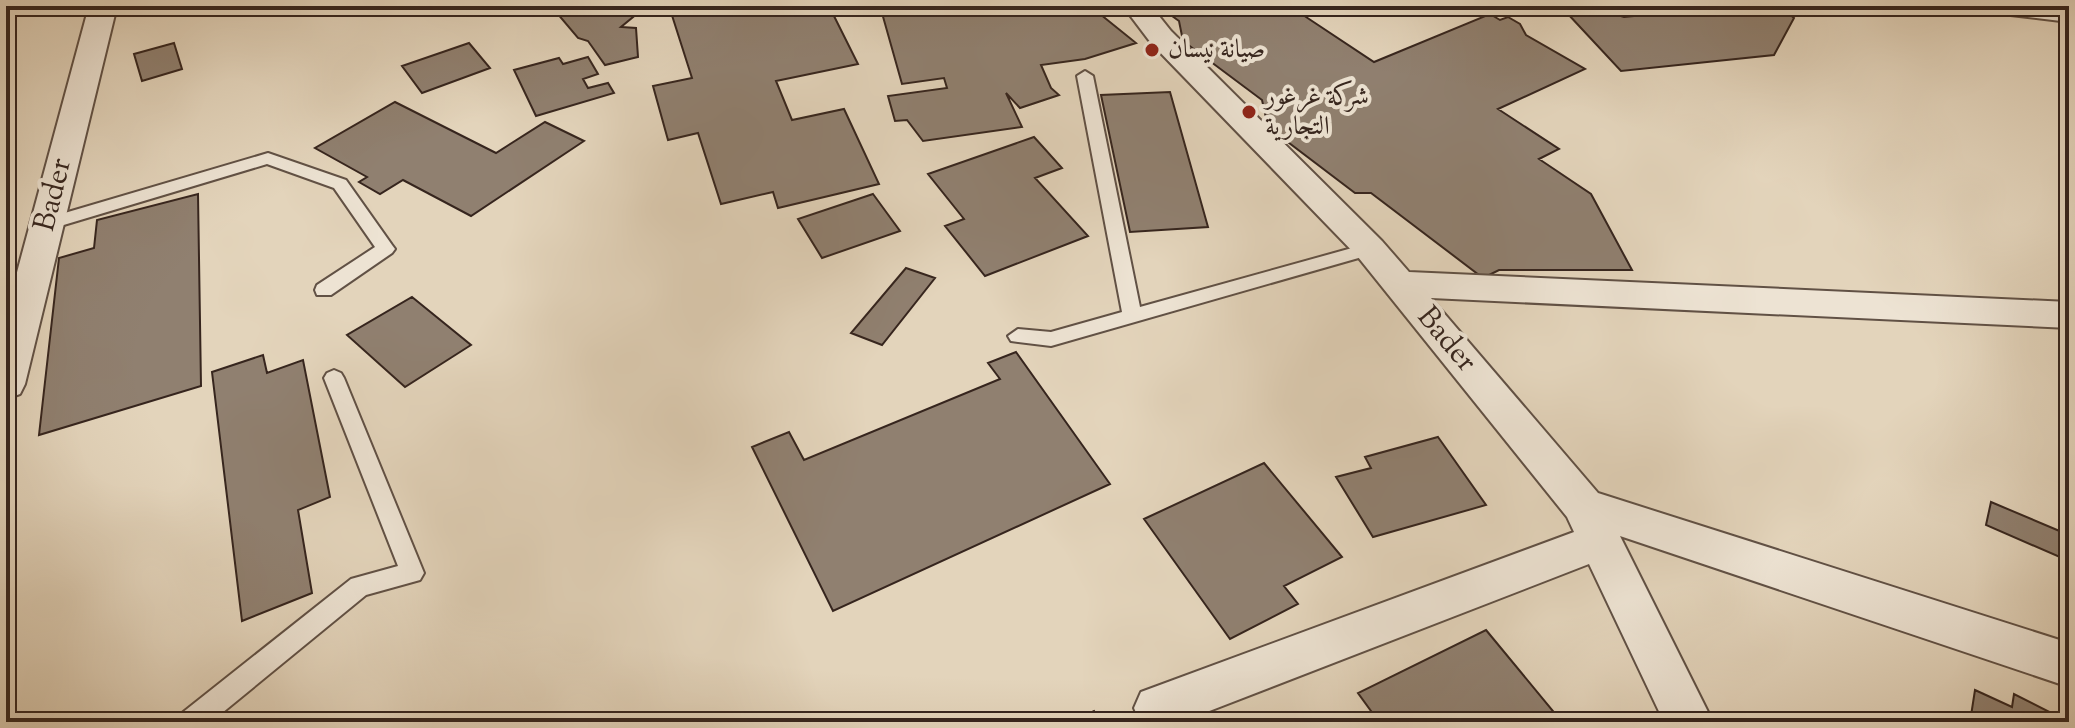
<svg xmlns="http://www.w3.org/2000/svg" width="2075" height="728" font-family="'Sorts Mill Goudy',Amiri,serif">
	<rect width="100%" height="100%" fill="#e3d4bb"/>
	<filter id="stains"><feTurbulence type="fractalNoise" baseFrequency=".0025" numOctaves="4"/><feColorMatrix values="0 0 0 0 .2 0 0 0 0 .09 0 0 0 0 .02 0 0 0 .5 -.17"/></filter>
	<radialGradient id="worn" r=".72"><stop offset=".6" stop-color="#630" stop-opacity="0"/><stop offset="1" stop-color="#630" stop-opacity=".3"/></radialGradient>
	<path fill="#908070" stroke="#36251e" stroke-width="2" d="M551 6H652V11L638 13 621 27 636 28 638 57 605 65 588 41 578 38Z
		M669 6H829L858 64 776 81 792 120 844 109 879 184 778 208 773 192 721 204 698 133 668 140 653 86 692 78Z
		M880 6 886 9 885 6H1090L1136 43 1085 59 1041 65 1051 88 1059 95 1020 108 1006 93 1022 127 923 141 907 120 895 121 888 96 947 88 944 78 902 84Z
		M1187 6H1273L1284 13 1294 9 1374 62 1490 14 1500 20 1508 17 1520 24 1526 35 1585 69 1498 109 1559 149 1539 159 1591 194 1632 270H1499L1483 278 1371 193H1355L1268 127 1262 100 1183 41 1179 21 1168 13Z
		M1735 6H1767L1787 12 1794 18 1774 55 1621 71 1567 13 1601 10 1624 17Z
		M174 43 182 69 142 81 134 54Z
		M469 43 490 68 422 93 402 66Z
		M588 57 598 74 583 79 588 88 608 83 614 93 536 116 514 70 559 58 563 64Z
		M1170 92 1208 227 1130 232 1101 95Z
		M395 102 496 153 545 122 584 141 471 216 403 180 380 194 359 182 367 177 315 148Z
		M1034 137 1062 168 1035 178 1088 236 985 276 945 226 964 219 928 174Z
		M198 194 201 386 39 435 59 258 94 248 97 220Z
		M873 194 900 231 822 258 798 219Z
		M906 268 935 278 882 345 851 333Z
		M412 297 471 345 405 387 347 335Z
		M1016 352 1110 484 833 611 752 447 789 432 804 460 1000 379 988 363Z
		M263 355 267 373 303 360 330 497 298 510 312 593 242 621 212 372Z
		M1438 437 1486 505 1373 537 1336 477 1371 468 1365 457Z
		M1264 463 1342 557 1284 586 1298 604 1230 639 1144 519Z
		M1991 502 2069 535V561L1986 525Z
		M1486 630 1562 722H1379L1358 693Z
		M1975 690 2012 707 2014 694 2069 722H1970Z
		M1094 711 1100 722H1071Z"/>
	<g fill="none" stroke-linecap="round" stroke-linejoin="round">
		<g stroke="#615145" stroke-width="4">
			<path id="lane" d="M1085 71 1093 76 1140 307 1370 243 1376 245 1379 249 1376 253 1051 346 1011 341 1008 336 1018 329 1051 332 1122 312 1077 76Z
				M268 153 346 180 392 245 395 249 392 253 331 295H317L315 290 317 285 375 247 334 188 267 164 47 230 38 224 41 220Z
				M334 370 341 373 344 378 424 573 420 580 366 595 211 722H178L182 713 351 579 398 566 324 378 327 373Z"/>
		</g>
		<g stroke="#615145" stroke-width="4">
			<path id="street" d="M89 6H117L25 384 20 394 6 399V313Z
				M1123 6H1151L1171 31 1382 241 1409 272 2069 302V328L1431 298 1598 493 2069 643V687L1620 536 1713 722H1664L1589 564 1181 722H1140L1134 708 1141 692 1574 532 1567 517 1358 257 1151 43Z
				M1988 6H2069V22L2002 14 1992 12Z"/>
		</g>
		<use href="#lane" fill="#ede3d3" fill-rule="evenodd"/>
		<use href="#street" fill="#ede3d3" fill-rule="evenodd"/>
	</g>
	<g fill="#8f2418" stroke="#ede3d3" stroke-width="3">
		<circle cx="1152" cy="50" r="8"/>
		<circle cx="1249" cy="112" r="8"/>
	</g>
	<g text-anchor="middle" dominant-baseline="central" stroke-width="8" stroke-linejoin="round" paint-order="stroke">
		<g font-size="26" fill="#36251e" stroke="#ede3d3" text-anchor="start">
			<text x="1168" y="50">صيانة نيسان</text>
			<text x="1265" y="97">شركة غرغور<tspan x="1265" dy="30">التجارية</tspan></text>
		</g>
		<g font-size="30" fill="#36251e" stroke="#ede3d3">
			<text transform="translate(54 195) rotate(-76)">Bader</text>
			<text transform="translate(1446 340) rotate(50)">Bader</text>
		</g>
	</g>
	<rect width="2075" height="728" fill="none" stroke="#e3d4bb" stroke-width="32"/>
	<rect x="8" y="8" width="2059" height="712" fill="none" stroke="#36251e" stroke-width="4"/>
	<rect x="16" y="16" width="2043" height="696" fill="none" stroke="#36251e" stroke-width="2"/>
	<rect width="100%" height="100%" filter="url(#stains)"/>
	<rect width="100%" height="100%" fill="url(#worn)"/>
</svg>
